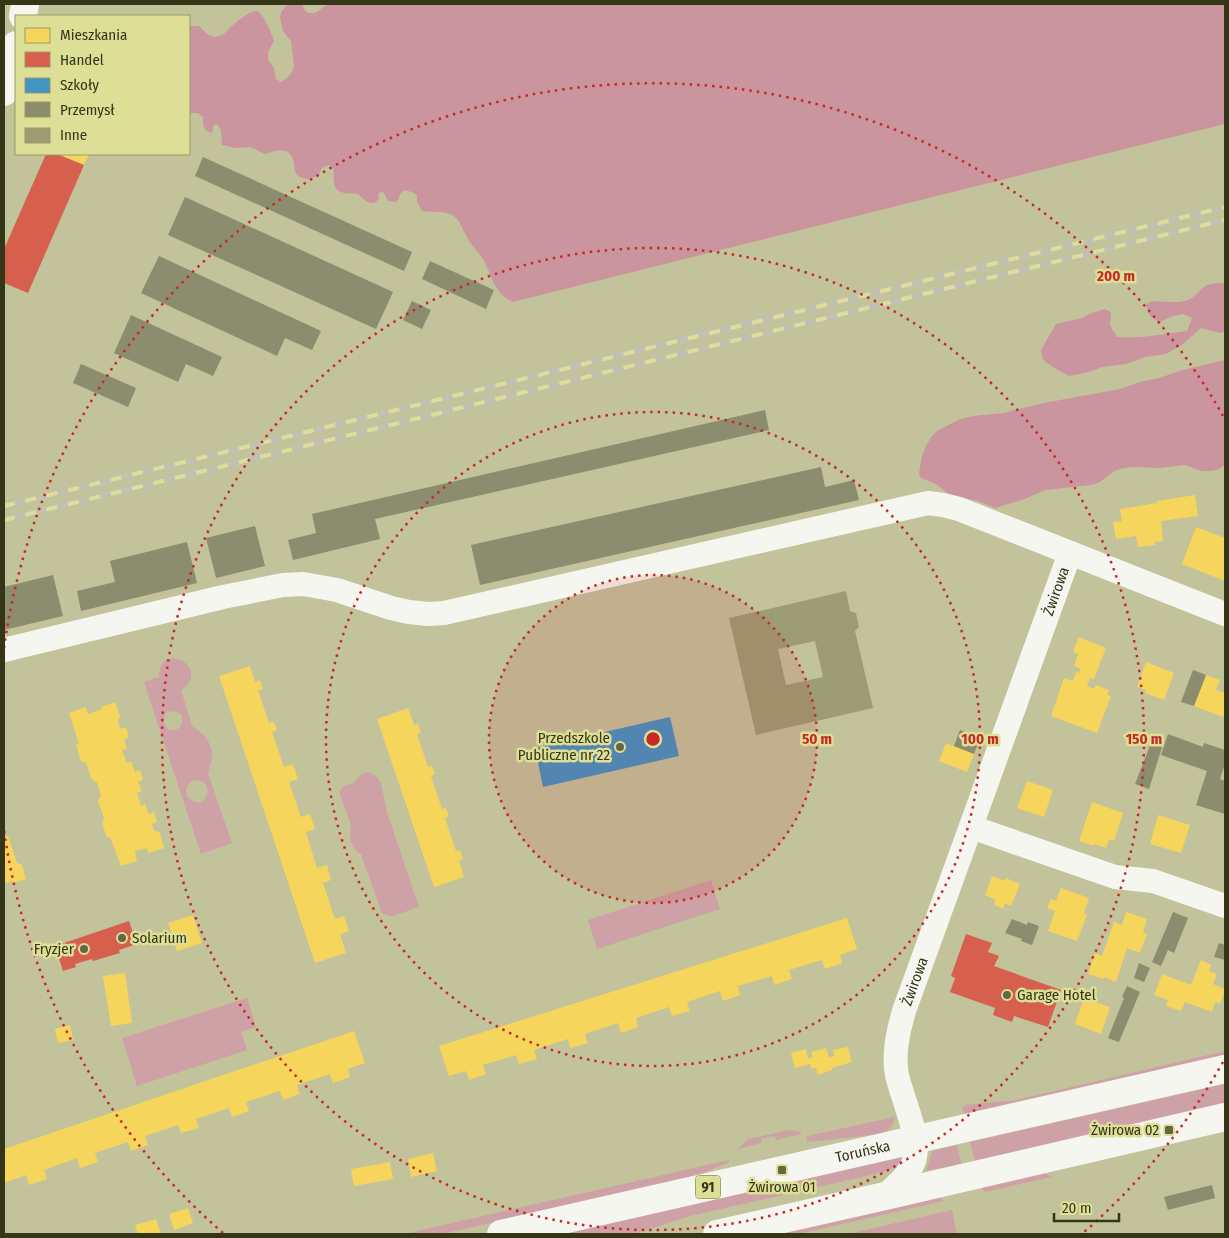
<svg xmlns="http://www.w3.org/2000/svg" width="1229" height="1238" font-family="'Fira Sans Condensed',sans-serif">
	<rect width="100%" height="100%" fill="#c2c29b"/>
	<path fill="#cea1a6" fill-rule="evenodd" d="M173 658C193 661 198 680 181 690L192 726 205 736 209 743 212 750V758L208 774 232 843 201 854 144 682 159 677C159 667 162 659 173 658ZM173 711 180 713C190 728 167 739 163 720L166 713ZM194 780C220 780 204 817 187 796 185 789 187 783 194 780Z
		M368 772 375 775 381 783 387 812 419 907 393 916H388L382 913 361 854 357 852 351 842 350 836 351 826 340 794C341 785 346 785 354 783 358 776 361 774 368 772Z
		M711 880 720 909 597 949 588 920Z
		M247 998 256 1027 241 1032 247 1050 137 1086 122 1038Z
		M1225 1051V1057L965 1115 962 1108 965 1105 1016 1100Z
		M1225 1084V1104L975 1161 970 1142Z
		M895 1117C893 1125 890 1130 882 1134L807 1142V1136Z
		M789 1130 801 1132V1134L776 1140 775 1136 761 1139V1143L738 1149 748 1139Z
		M957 1145 961 1164 926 1171 932 1151Z
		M901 1157 902 1159C899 1166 890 1169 884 1172L690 1216 634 1234H560Z
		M729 1160V1162L694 1177 442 1234H404Z
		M1044 1173 1052 1177 985 1192 981 1187Z
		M939 1197 944 1201 798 1234H774Z
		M952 1210 957 1234H848Z"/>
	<path fill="#ca959f" d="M288 4H302L304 9 308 13H315L328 4H1225V124L513 302C492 293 492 272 481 256 476 249 470 244 467 237 462 229 460 219 452 215 442 210 432 213 422 211L417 202V195L414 193 405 190 400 194 399 198 396 202 388 201 384 193 381 192 378 195 379 199C370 209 365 199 358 194 348 193 335 195 334 182 333 177 334 173 333 168L330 165C323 166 321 168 319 175 311 180 299 181 295 171 294 167 294 162 293 159 289 146 274 151 265 154L250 147 236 148 222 145 221 131 218 125 215 124 213 127 212 133C203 131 203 125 203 117L198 113H189V26H199L207 34 214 37C226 35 225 32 233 25 237 21 252 10 257 11 263 13 272 34 274 41L268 52V60L274 68 276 79 281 82C287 79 292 74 294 66L291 41 283 31 280 18 281 12Z
		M1215 283H1225V332L1220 333 1201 328 1183 344 1166 354 1145 357 1126 364 1102 367 1089 372 1069 376 1056 369 1043 360 1041 350 1056 324 1082 318 1091 313 1105 309 1111 312 1110 325 1117 337C1142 339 1162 334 1187 331L1192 318 1183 314 1173 316 1159 322 1150 316 1146 305 1151 301C1163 301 1176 304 1188 300 1196 297 1200 288 1207 285 1210 284 1213 284 1215 283Z
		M1225 360V465L1219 469 1211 471H1201L1185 465 1159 468 1135 467 1124 468 1114 471 1100 482 1091 485 1045 490 1025 499 995 508 978 501 950 495 936 484 921 478 919 473 922 456 926 446 931 437 937 431 958 420 973 416 1003 413 1044 403 1120 389 1140 382 1159 378 1183 370Z"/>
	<path fill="#f6d55c" d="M57 154H89L84 165Z
		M1195 495 1198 516 1161 521 1163 541 1155 542V545L1138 547 1136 536 1116 539 1113 522 1122 521 1120 509 1157 503V501Z
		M1196 527 1225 538V581L1182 564Z
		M1079 637 1106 648 1094 679 1090 678 1087 686 1094 689 1096 685 1109 690 1107 695 1111 696 1097 733 1051 716 1064 678 1073 681 1076 672 1079 673 1080 668 1074 666 1078 654 1073 652Z
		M1146 662 1174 673 1164 700 1145 693 1146 690 1137 687Z
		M250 666 255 682 260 680 263 689 258 690 269 723 274 722 277 730 272 732 284 767 293 764 298 779 289 782 301 817 310 814 315 829 306 832 317 868 327 865 331 880 323 883 335 919 344 916 349 931 340 934 346 953 315 963 219 676Z
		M1206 675 1220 680 1216 690 1225 693V711L1223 717 1194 706Z
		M115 702 120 716 118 722 120 729 126 727 129 737 124 739 127 749 122 750 127 763 131 761 135 772 140 770 143 780 138 782 142 791 137 793 141 806 145 804 149 814 154 812 157 822 152 824 154 830 160 833 164 848 148 853 147 848 135 851 137 861 121 866 110 837 107 838 102 823 104 818 98 801 101 796 97 782 92 780 86 763 81 761 76 745 79 744 69 713 86 707 88 714 102 709 101 707Z
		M408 708 414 725 418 724 421 733 417 734 428 767 432 766 435 774 431 776 442 809 446 808 449 817 445 818 456 851 460 850 463 859 459 860 464 877 434 887 377 719Z
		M946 743 974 754 967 772 939 761Z
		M1027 781 1053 790 1044 817 1017 808Z
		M1092 802 1123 813 1114 841 1109 839 1106 848 1095 844 1094 846 1079 841Z
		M1158 815 1190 825 1181 853 1150 844Z
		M8 836 17 863 22 865 26 879 13 883V881L4 883V837Z
		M992 876 1004 881 1006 878 1020 884 1011 906 1005 903 1003 909 994 905 996 900 985 895Z
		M1061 888 1089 898 1084 913 1087 915 1077 941 1048 931 1055 911 1047 908 1051 899 1056 901Z
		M1126 912 1147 919 1143 932 1147 934 1140 953 1127 948 1116 982 1104 977V979L1088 974 1095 953 1102 956 1114 922 1122 925Z
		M193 915 202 943 177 951 168 923Z
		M847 918 857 949 840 955 842 963 825 969 822 960 789 970 792 979 774 985 772 976 738 986 740 995 723 1001 720 991 687 1002 690 1011 672 1016 669 1007 636 1018 638 1027 621 1033 618 1023 585 1034 588 1043 570 1048 568 1039 534 1050 537 1059 519 1064 516 1055 483 1065 486 1074 469 1080 466 1071 449 1076 439 1046Z
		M1201 960 1211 965 1209 971 1217 974 1213 984 1225 989 1220 1004 1215 1002 1212 1012 1185 1002 1181 1011 1166 1006 1168 1000 1154 995 1162 974 1191 985Z
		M125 973 132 1023 111 1026 103 976Z
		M1084 998 1110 1007 1101 1034 1075 1024Z
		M70 1025 73 1040 58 1043 55 1029Z
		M354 1031 365 1063 348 1069 350 1077 333 1083 330 1074 297 1085 300 1094 283 1100 280 1091 246 1102 249 1111 232 1117 229 1108 196 1119 199 1128 181 1133 178 1125 145 1136 148 1145 131 1151 128 1142 95 1153 98 1162 80 1168 77 1158 44 1170 47 1179 29 1185 26 1175 4 1183V1149Z
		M848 1047 852 1062 832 1068V1070L818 1075 816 1068 811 1069 810 1064 795 1068 791 1053 806 1049 808 1059 813 1057 811 1052 826 1048 829 1057 834 1056 833 1050Z
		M433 1153 437 1171 411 1177 408 1159Z
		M390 1162 393 1179 354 1186 351 1169Z
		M188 1208 193 1223 174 1230 169 1214Z
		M156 1219 161 1234H138L135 1225Z"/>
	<path fill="#d6604d" d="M46 154H57L84 165 28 293 4 283V249Z
		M129 921 137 944 119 950 120 953 93 961 92 959 75 964 76 967 63 971 55 946Z
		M966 934 992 943 988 952 999 956 994 966 1061 990 1048 1027 1014 1016 1012 1022 993 1015 995 1008 950 992 955 978 951 976Z"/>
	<path fill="#4393c3" d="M670 717 679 756 543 787 535 748Z"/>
	<path fill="#8c8c6e" d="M203 157 412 252 404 271 195 176Z
		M185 197 393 292 376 329 168 235Z
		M159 256 321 331 312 350 285 338 277 356 141 293Z
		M430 261 494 290 486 309 422 279Z
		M412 301 431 310 422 329 403 320Z
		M131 315 222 357 213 376 186 364 178 382 114 353Z
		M81 364 136 388 128 407 73 383Z
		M765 410 769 430 375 519 380 539 293 560 288 540 316 533 312 514Z
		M821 467 825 487 854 480 859 500 480 585 471 545Z
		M255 526 265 566 216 578 206 538Z
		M187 542 197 583 81 611 77 591 115 582 110 561Z
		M53 575 63 616 4 630V587Z
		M1193 670 1206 675 1194 706 1181 702Z
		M960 730 980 738 974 754 954 746Z
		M1168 734 1203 747 1204 743 1225 750V764L1220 779 1225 781V814L1196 805 1207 771 1161 755Z
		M1151 743 1162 747 1149 789 1135 784Z
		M1173 912 1188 918 1174 953 1168 950 1161 966 1152 962Z
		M1012 919 1027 925 1028 922 1039 926 1032 945 1021 941 1022 939 1005 933Z
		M1219 943 1225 945V960L1214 957Z
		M1139 963 1150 968 1144 982 1134 978Z
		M1127 986 1140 992 1119 1042 1108 1038 1124 998 1122 997Z
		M1212 1185 1215 1198 1168 1210 1164 1197Z"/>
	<path fill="#9d9d75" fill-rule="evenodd" d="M846 591 850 611 856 613 859 627 855 631 873 708 756 735 729 618ZM815 641 823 677 786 685 778 649Z"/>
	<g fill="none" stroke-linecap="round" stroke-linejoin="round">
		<g stroke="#f6f6f0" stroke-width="24">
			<path d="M4 650 223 597 283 585 303 584 337 590 391 608 409 612 428 614 444 613 928 503 943 505 959 509 1225 614"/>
			<path d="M971 827 1115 877 1153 881 1225 906"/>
			<path id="s1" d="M885 1196C896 1185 912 1173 915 1157 920 1136 902 1098 897 1075 893 1054 898 1032 904 1011L1070 553"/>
		</g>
		<path stroke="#f6f6f0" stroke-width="28" d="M23 16 25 4
			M4 92 16 45"/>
		<g stroke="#f6f6f0" stroke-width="28">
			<path id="s2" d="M501 1234 1225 1069"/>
			<path d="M717 1234 885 1196 1225 1117"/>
		</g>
		<g stroke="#c0c0b5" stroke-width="5.5">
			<path id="rail" d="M4 506 1225 207
				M4 520 1225 220"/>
		</g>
		<use href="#rail" stroke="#dedf97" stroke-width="4" stroke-dasharray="11" stroke-linecap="butt"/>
	</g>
	<circle cx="653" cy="739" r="164" fill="#c62926" fill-opacity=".12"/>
	<g fill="none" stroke="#c62926" stroke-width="2.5" stroke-dasharray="2.5 5">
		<circle cx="653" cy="739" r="164"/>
		<circle cx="653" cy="739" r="327"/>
		<circle cx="653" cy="739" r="491"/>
		<path d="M1223 1062A655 655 0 0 1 1083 1233M223 1233A655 655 0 0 1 4 830M4 648A655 655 0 0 1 1223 416"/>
	</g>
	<g fill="#666646" stroke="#dedf97" stroke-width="2">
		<circle cx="620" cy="747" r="5"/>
		<circle cx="122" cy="938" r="5"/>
		<circle cx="84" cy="949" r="5"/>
		<circle cx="1007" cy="995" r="5"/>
		<rect x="1164" y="1125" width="10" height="10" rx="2.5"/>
		<rect x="777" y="1165" width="10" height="10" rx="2.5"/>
	</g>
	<g text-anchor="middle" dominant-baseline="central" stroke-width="5" stroke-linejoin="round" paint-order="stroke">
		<rect fill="#dedf97" stroke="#68683e" stroke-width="1" x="695.5" y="1175.5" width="25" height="23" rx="4"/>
		<g font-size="14" font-weight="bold" fill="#353518">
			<text x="708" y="1187">91</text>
		</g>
		<g font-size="15" fill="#353518" stroke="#dedf97">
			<text stroke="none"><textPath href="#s1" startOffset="646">Żwirowa</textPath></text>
			<text stroke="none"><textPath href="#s1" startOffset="231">Żwirowa</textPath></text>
			<text stroke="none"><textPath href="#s2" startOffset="371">Toruńska</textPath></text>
		</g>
		<g font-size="15" fill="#353518" stroke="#dedf97" text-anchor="end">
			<text x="610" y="738">Przedszkole<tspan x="610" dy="17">Publiczne nr 22</tspan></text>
			<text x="132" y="938" text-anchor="start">Solarium</text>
			<text x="74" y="949">Fryzjer</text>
			<text x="1017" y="995" text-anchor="start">Garage Hotel</text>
			<text x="1159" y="1130">Żwirowa 02</text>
			<text x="782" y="1187" text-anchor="middle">Żwirowa 01</text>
		</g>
	</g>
	<circle cx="653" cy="739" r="8" fill="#c62926" stroke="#dedf97" stroke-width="2.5"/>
	<g font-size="15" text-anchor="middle" font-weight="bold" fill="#c62926" stroke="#dedf97" stroke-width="5" stroke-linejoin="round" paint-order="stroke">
		<text x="1116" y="281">200 m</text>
		<text x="817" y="744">50 m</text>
		<text x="980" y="744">100 m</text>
		<text x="1144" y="744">150 m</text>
	</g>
	<rect width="1229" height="1238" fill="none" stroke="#353518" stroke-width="10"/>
	<rect x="15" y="15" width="175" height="140" fill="#dedf97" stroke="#9a9b64"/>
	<rect x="25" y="28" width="25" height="15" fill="#f6d55c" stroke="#9a9b64"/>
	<text x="60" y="40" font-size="15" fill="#353518">Mieszkania</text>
	<rect x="25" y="52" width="25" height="15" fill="#d6604d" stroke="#9a9b64"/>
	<text x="60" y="65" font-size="15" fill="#353518">Handel</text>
	<rect x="25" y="78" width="25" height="15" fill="#4393c3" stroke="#9a9b64"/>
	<text x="60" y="90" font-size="15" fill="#353518">Szkoły</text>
	<rect x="25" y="102" width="25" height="15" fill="#8c8c6e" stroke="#9a9b64"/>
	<text x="60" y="115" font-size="15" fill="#353518">Przemysł</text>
	<rect x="25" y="128" width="25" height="15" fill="#9d9d75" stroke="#9a9b64"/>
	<text x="60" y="140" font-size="15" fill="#353518">Inne</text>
	<path d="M1054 1213v8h65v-8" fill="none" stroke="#353518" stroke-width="2.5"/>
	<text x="1062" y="1213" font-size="15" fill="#353518" stroke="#dedf97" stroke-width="4" paint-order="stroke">20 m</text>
</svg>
